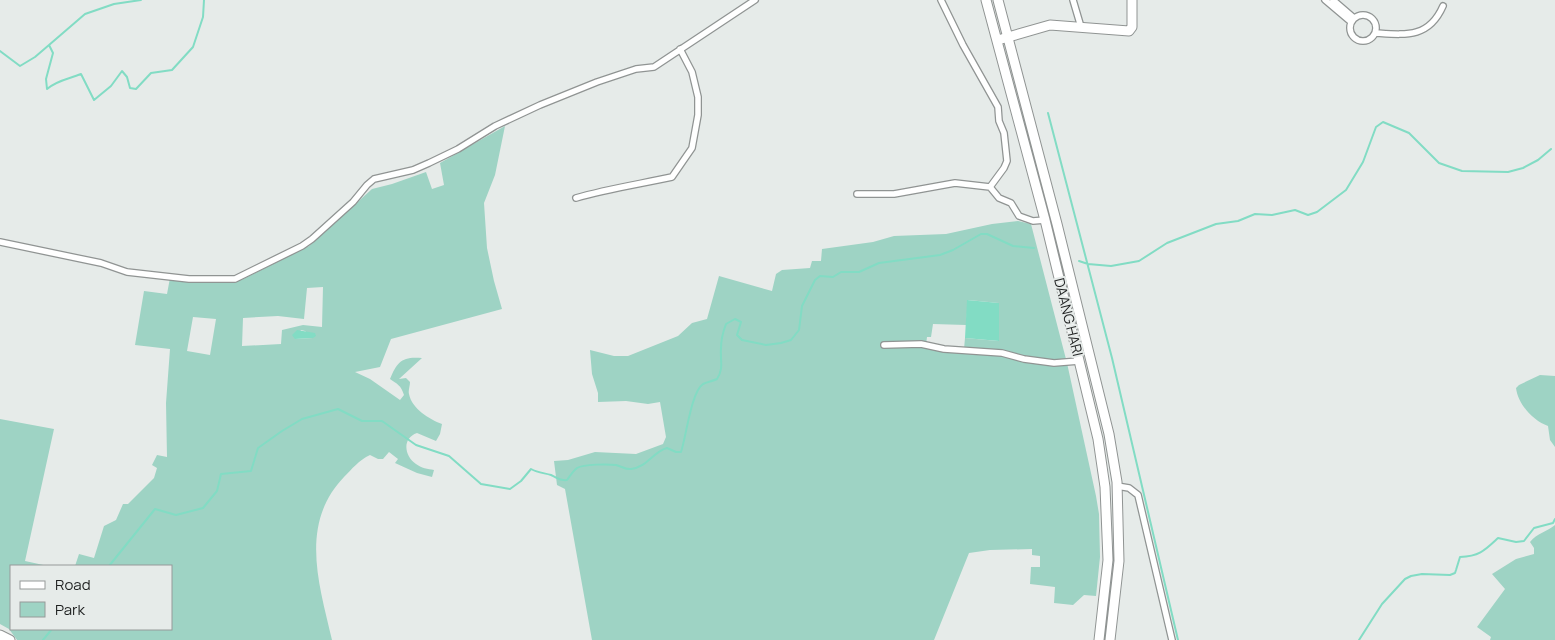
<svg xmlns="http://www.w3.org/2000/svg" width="1555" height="640" font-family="Manrope,sans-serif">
	<rect width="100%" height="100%" fill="#e6ebe9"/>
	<path fill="#9ed3c4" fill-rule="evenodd" d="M505 126 495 175 484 203 487 248 494 281 502 309 391 339 380 367 355 372 370 379 400 400 404 395C401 385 397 384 390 379 397 362 402 356 422 358L399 379 406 378 410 382C410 386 408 391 409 394 412 409 429 419 442 424L440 434 436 441 417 433C402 438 404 456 416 464 421 468 428 469 434 470L432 477 417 473 395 463 398 459 389 452 383 459H378L370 455C359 460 352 469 344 477 299 524 319 584 332 640H17L9 629 0 624V419L54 429 25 561 48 566H11V629H171V566H75L79 554 94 558 104 526 116 520 123 504H128L154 478 157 468 152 465 157 455 167 457 166 403 170 349 135 345 144 291 167 294 170 278 235 281 243 279 309 246 372 189 392 184 426 172 432 189 444 185 440 163ZM323 287 322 327 303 325 282 330 281 344 242 346 243 318 278 316 304 319 307 288ZM193 317 216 319 210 355 187 351ZM301 330 305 331 313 338 295 339Z
		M1018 221 1031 224 1067 363 1096 496 1099 514 1100 557 1096 596 1084 595 1073 605 1054 603 1055 587 1030 584 1031 567H1040V556L1032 555V549L990 550 969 553 934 640H592L565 489 557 485 554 461 568 460 595 452 636 454 663 444 666 437 660 402 648 404 626 401 598 402V393L592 374 590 350 614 356H628L678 336 692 323 707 319 719 276 772 291 776 274 782 270 810 268 812 261H821L822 249 873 242 894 236 946 234 992 224ZM968 300 999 303 998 341 965 338 964 349 926 345 927 337H931L933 324 966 325Z
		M1540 375 1555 376V447L1550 440 1548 426C1533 421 1518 404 1516 388L1519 385Z
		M1555 525V640H1490L1491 637 1477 627 1505 589 1492 574 1516 559 1534 554V548L1530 542C1537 533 1547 532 1555 525Z"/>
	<path fill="#82dcc4" d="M967 300 999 303V341L965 338Z
		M297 330 315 333 316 336 313 338 295 339 292 335Z"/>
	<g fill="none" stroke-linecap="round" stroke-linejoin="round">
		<path stroke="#82dcc4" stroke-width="2" d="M49 45 85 14 114 4 141 0
			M0 51 20 66 35 57 49 45 53 53 46 79 47 89C57 80 69 79 81 74L94 100 111 86 122 71 127 77 130 88 136 89 151 73 172 70 193 47 203 17 204 0
			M1048 113 1112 358 1178 640
			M1079 261 1088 264 1111 266 1139 261 1167 243 1216 224 1238 221 1255 214 1272 215 1295 210 1308 215 1317 212 1346 190 1363 162 1376 127 1383 122 1409 133 1439 163 1462 171 1508 172 1523 168 1538 160 1551 149
			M109 566 155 509 176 515 203 508 217 491 221 474 251 471 258 448 282 431 302 419 338 409 362 421H382L416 445 449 456 481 484 510 489 521 481 531 469C538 473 545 473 551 475 558 478 559 481 567 480 570 476 573 471 577 468 584 464 608 464 616 465 621 466 626 470 631 469 646 468 654 451 667 448L676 452H681C686 438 691 392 703 384 707 382 713 381 717 379 724 369 720 360 721 348 721 339 723 332 726 324L735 319 741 322 737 335 742 340 766 345 781 343 791 340 799 330 802 306 815 280 820 276 833 277 841 272H859L879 263 940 255 953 250 981 234H987L1013 246 1034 248
			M43 640 52 629
			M1359 640 1382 604 1405 579 1411 576 1422 574 1450 575 1455 573 1456 570 1460 557C1480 556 1485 550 1498 538L1516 542 1524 541 1534 528 1553 523 1555 519"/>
		<g stroke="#909493" stroke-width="8">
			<path id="street" d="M1073 0 1081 27
				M1325 0 1351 22
				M1333 0 1354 18
				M1350 28a13 13 0 1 1 26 0a13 13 0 1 1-26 0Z
				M1376 33C1406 35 1429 38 1443 6
				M990 187 999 198 1011 203 1019 216 1033 221 1045 220
				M857 194H894L955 183 990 187 1004 168 1007 161 1004 133 999 121 998 107 963 45 941 0
				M576 198C607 189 640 184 672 177L692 148 698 115V97L692 72 680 49
				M0 242 101 263 127 272 189 279H235L302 246 312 239 353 202 367 185 374 179 413 170 429 163 458 149 495 126 540 105 597 82 636 69 654 67 755 0
				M884 345 921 344 944 349 1002 353 1024 359 1054 363 1079 361
				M1117 486 1129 488 1138 495 1172 640"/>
		</g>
		<g stroke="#909493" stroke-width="11">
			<path id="secondary" d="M998 40 1050 25 1129 31 1132 27V0
				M0 635 10 640"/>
		</g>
		<g stroke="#909493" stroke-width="11">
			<path id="primary" d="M986 0 1045 220 1098 439 1105 487 1108 560 1099 640
				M998 0 1057 224 1109 434 1117 482 1119 561 1110 640"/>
		</g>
		<use href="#street" stroke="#fff" stroke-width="5.5"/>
		<use href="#secondary" stroke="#fff" stroke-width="9"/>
		<use href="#primary" stroke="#fff" stroke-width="9"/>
	</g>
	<g text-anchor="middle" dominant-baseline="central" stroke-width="4" stroke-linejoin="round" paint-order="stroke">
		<g font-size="14" fill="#1f2121" stroke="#e6ebe9">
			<text transform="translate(1069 317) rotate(76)">DAANG HARI</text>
		</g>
	</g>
	<rect x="10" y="565" width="162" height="65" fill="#e6ebe9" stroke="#969a99"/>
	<rect x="20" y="581" width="25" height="8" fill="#ffffff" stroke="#969a99"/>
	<text x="55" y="590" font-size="15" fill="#1f2121">Road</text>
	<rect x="20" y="602" width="25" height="15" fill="#9ed3c4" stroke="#969a99"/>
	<text x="55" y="615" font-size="15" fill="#1f2121">Park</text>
</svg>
